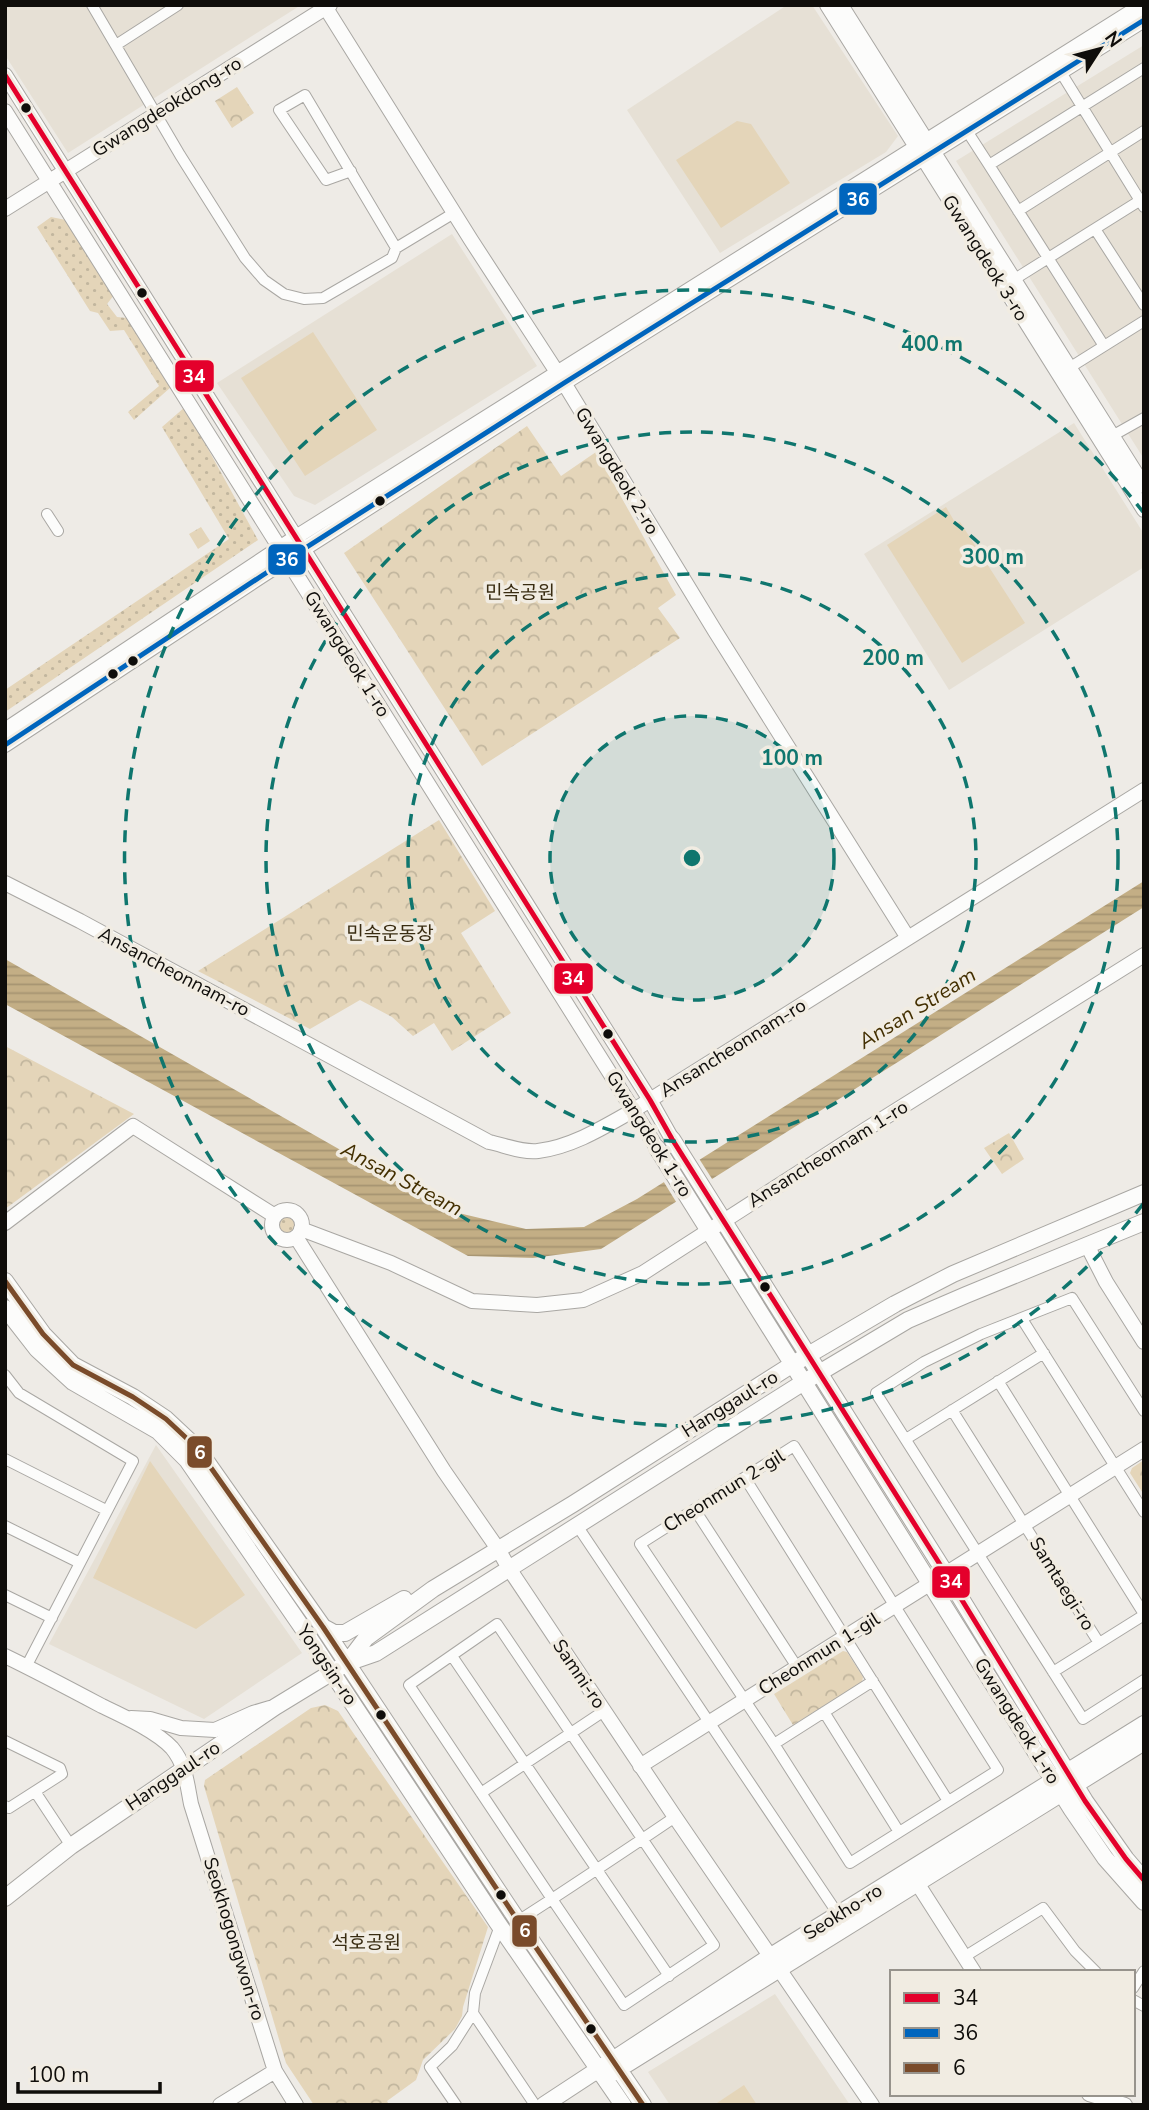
<svg xmlns="http://www.w3.org/2000/svg" width="1149" height="2110" font-family="'Nunito Sans','Noto Sans KR',sans-serif">
	<defs>
		<pattern id="grass-dots" width="8" height="8" patternUnits="userSpaceOnUse" patternTransform="scale(1.75)"><rect width="8" height="8" fill="#e4d5b9"/><path d="M2 2h.1M6 6h.1" fill="none" stroke="#c2b69e" stroke-width="1.8" stroke-linecap="round"/></pattern>
		<pattern id="forest-crowns" width="20" height="18" patternUnits="userSpaceOnUse" patternTransform="scale(1.75)"><rect width="20" height="18" fill="#e4d5b9"/><path d="M2 6a3 3 0 1 1 6 0M12 15a3 3 0 1 1 6 0" fill="none" stroke="#c2b69e"/></pattern>
		<pattern id="water-rules" width="6" height="5" patternUnits="userSpaceOnUse" patternTransform="scale(1.75)"><rect width="6" height="5" fill="#c3ae85"/><path d="M0 2.5h6" fill="none" stroke="#a69472"/></pattern>
	</defs>
	<rect width="100%" height="100%" fill="#eeebe6"/>
	<path fill="#e6e0d5" d="M5 5H301L68 153 5 55Z
		M787 5H812L898 136 886 152 720 253 627 110Z
		M1144 45V459L956 161Z
		M452 234 537 366 315 505 294 496 217 383Z
		M1074 423 1144 534V567L949 690 864 554Z
		M156 1445 302 1653 204 1719 49 1644Z
		M775 1994 850 2105H670L648 2072Z"/>
	<path fill="url(#grass-dots)" d="M51 217 66 220 114 295 107 304 117 317 127 318 171 387 134 420 128 412 159 386 124 330 110 331 98 313 90 311 37 227Z
		M185 407 258 540 5 712V690L229 539 162 427Z
		M278 1225a9 9 0 1 1 18 0a9 9 0 1 1-18 0Z"/>
	<path fill="url(#forest-crowns)" d="M237 87 254 113 232 128 215 101Z
		M527 426 561 476 596 452 676 595 658 608 680 638 482 766 344 553Z
		M201 527 210 541 198 549 189 534Z
		M439 820 495 911 461 933 511 1013 452 1051 434 1023 413 1036 392 1017 360 1000 310 1029 198 971Z
		M5 1046 134 1114 5 1209Z
		M1009 1133 1024 1159 1002 1174 984 1148Z
		M1144 1460V1495L1130 1473 1132 1468Z
		M843 1651 847 1652 863 1677 862 1682 793 1725 774 1694Z
		M325 1705 338 1711 488 1927 463 2007 462 2016 455 2029 423 2060 416 2080 387 2101 389 2105H314L286 2063 204 1786 205 1780 311 1708Z"/>
	<path fill="#e4d5b9" d="M737 121 751 124 790 183 721 228 676 160Z
		M313 332 377 430 305 476 241 378Z
		M946 507 956 524 960 522 1025 623 962 663 887 545Z
		M150 1461 245 1595 196 1629 93 1578Z
		M744 2085 757 2105H714Z"/>
	<path fill="url(#water-rules)" d="M1144 881V907L601 1249 533 1258 468 1256 5 1004V959L446 1210 526 1229 584 1227 637 1199Z"/>
	<path fill="#eeebe6" d="M698 1157 714 1182 678 1205 662 1179Z"/>
	<g fill="none" stroke-linecap="round" stroke-linejoin="round">
		<g stroke="#a9a7a3" stroke-width="12">
			<path id="minor" d="M92 5 180 155 245 258 264 280 284 294 304 299 323 298 392 258 396 248
				M116 45 178 5
				M1057 66 1144 207
				M967 131 989 165
				M351 171 326 180 279 110 305 95 396 248 454 213
				M1018 211 1144 131
				M1095 229 1144 305
				M1010 282 1144 198
				M1104 346 989 165 1144 68
				M1069 368 1144 321
				M1112 436 1144 418
				M47 514 58 531
				M1022 1319 1144 1512
				M5 1375 19 1393 133 1461 26 1667
				M998 1381 1144 1614
				M952 1410 1099 1643
				M1144 1411 1072 1298 981 1334 924 1362 876 1393 1083 1719 1144 1680
				M906 1439 1044 1353
				M794 1446 998 1770 850 1863 774 1744 640 1544Z
				M5 1459 106 1510
				M745 1478 948 1801
				M695 1510 797 1667
				M5 1526 80 1563
				M578 1527 840 1917
				M5 1595 52 1618
				M452 1656 669 1976
				M1053 1672 1144 1615
				M824 1712 899 1832
				M5 1741 60 1768 62 1774 9 1808 5 1806
				M774 1744 873 1681
				M36 1793 71 1846
				M481 1793 604 1711
				M518 1921 552 1899 409 1685 497 1624C569 1732 642 1839 714 1945L624 2005 552 1899C593 1872 634 1845 675 1817
				M964 1957 1043 1908 1075 1951 1096 1972
				M1133 1988 1144 1971
				M1133 2000 1144 2006
				M473 2013 535 2105
				M456 2105 430 2067 452 2046 473 2013 475 1993 500 1926"/>
		</g>
		<g stroke="#a9a7a3" stroke-width="16">
			<path id="tertiary" d="M324 5 471 240 564 383 715 631 908 938
				M827 5 1144 510
				M841 5 1144 486
				M5 75 650 1100 672 1139
				M5 111 657 1148
				M5 209 330 5
				M5 730 296 537 1142 5
				M5 745 263 575 564 383 1144 20
				M5 883 80 921 489 1142C504 1145 523 1153 538 1151 572 1147 604 1127 634 1110L1144 790
				M272 1225a15 15 0 1 1 30 0a15 15 0 1 1-30 0Z
				M5 1223 133 1126 275 1216
				M301 1229 391 1263 472 1301 537 1305 583 1300 643 1273 865 1130 1144 955
				M296 1237 444 1471 498 1549 510 1570 675 1817 872 2105
				M1087 1245 1106 1282 1144 1342
				M5 1656C38 1672 70 1689 102 1706 123 1716 156 1731 172 1748 186 1765 187 1784 191 1804L275 2071 296 2105
				M131 1718 150 1719 181 1728 215 1730 253 1713 270 1708
				M640 1766 1144 1449
				M912 1875 974 1972
				M1089 2094 1125 2105
				M220 2105 275 2071"/>
		</g>
		<g stroke="#a9a7a3" stroke-width="18">
			<path id="secondary" d="M672 1139 946 1574 1085 1801 1126 1859 1144 1880
				M657 1148 1072 1810 1105 1858 1144 1902
				M5 1281 43 1334 73 1365 133 1397 166 1419 197 1448 323 1627 518 1921 643 2105
				M5 1308 37 1349 73 1382 158 1431 187 1460 310 1639 497 1922 623 2105
				M323 1627 334 1633H345L404 1599
				M347 1663 366 1638 433 1589 573 1504 793 1364 895 1304 953 1274 1144 1193
				M5 1898 71 1846 275 1707 347 1663 376 1653 804 1382 908 1320 966 1295 1144 1222
				M611 2074 1144 1742
				M544 2105 771 1956 1144 1724"/>
		</g>
		<use href="#minor" stroke="#fcfcfb" stroke-width="10"/>
		<use href="#tertiary" stroke="#fcfcfb" stroke-width="14"/>
		<use href="#secondary" stroke="#fcfcfb" stroke-width="16"/>
		<g stroke="#f1ece2" stroke-width="10">
			<path id="bus-1" d="M5 75 650 1100 672 1139 946 1574 1085 1801 1126 1859 1144 1880"/>
		</g>
		<g stroke="#f1ece2" stroke-width="10">
			<path id="bus-2" d="M5 745 263 575 564 383 1144 20"/>
		</g>
		<g stroke="#f1ece2" stroke-width="10">
			<path id="bus-3" d="M5 1281 43 1334 73 1365 133 1397 166 1419 197 1448 323 1627 518 1921 643 2105"/>
		</g>
		<use href="#bus-1" stroke="#e4002b" stroke-width="5"/>
		<use href="#bus-2" stroke="#0065bd" stroke-width="5"/>
		<use href="#bus-3" stroke="#7a4b2a" stroke-width="5"/>
	</g>
	<circle cx="692" cy="858" r="142" fill="#0f766e" fill-opacity=".12"/>
	<g fill="none" stroke="#0f766e" stroke-width="3.5" stroke-dasharray="12 9">
		<circle cx="692" cy="858" r="142"/>
		<circle cx="692" cy="858" r="284"/>
		<circle cx="692" cy="858" r="426"/>
		<path d="M1143 1204A568 568 0 1 1 1143 512"/>
	</g>
	<g fill="#0f0d0a" stroke="#f1ece2" stroke-width="2.5">
		<circle cx="26" cy="108" r="6"/>
		<circle cx="142" cy="293" r="6"/>
		<circle cx="380" cy="501" r="6"/>
		<circle cx="133" cy="661" r="6"/>
		<circle cx="113" cy="674" r="6"/>
		<circle cx="608" cy="1034" r="6"/>
		<circle cx="765" cy="1287" r="6"/>
		<circle cx="381" cy="1715" r="6"/>
		<circle cx="501" cy="1895" r="6"/>
		<circle cx="591" cy="2029" r="6"/>
	</g>
	<g text-anchor="middle" dominant-baseline="central" stroke-width="7" stroke-linejoin="round" paint-order="stroke">
		<g font-size="19" fill="#0f0d0a" stroke="#f1ece2">
			<text transform="translate(167 107) rotate(-32)">Gwangdeokdong-ro</text>
			<text transform="translate(985 258) rotate(58)">Gwangdeok 3-ro</text>
			<text transform="translate(617 471) rotate(59)">Gwangdeok 2-ro</text>
			<text transform="translate(347 654) rotate(58)">Gwangdeok 1-ro</text>
			<text transform="translate(174 972) rotate(28)">Ansancheonnam-ro</text>
			<text transform="translate(733 1048) rotate(-32)">Ansancheonnam-ro</text>
			<text transform="translate(649 1134) rotate(58)">Gwangdeok 1-ro</text>
			<text transform="translate(828 1154) rotate(-32)">Ansancheonnam 1-ro</text>
			<text transform="translate(730 1404) rotate(-32)">Hanggaul-ro</text>
			<text transform="translate(724 1491) rotate(-32)">Cheonmun 2-gil</text>
			<text transform="translate(1062 1584) rotate(58)">Samtaegi-ro</text>
			<text transform="translate(819 1654) rotate(-32)">Cheonmun 1-gil</text>
			<text transform="translate(327 1665) rotate(56)">Yongsin-ro</text>
			<text transform="translate(579 1674) rotate(56)">Samni-ro</text>
			<text transform="translate(1017 1721) rotate(58)">Gwangdeok 1-ro</text>
			<text transform="translate(173 1776) rotate(-34)">Hanggaul-ro</text>
			<text transform="translate(843 1912) rotate(-32)">Seokho-ro</text>
			<text transform="translate(234 1939) rotate(73)">Seokhogongwon-ro</text>
		</g>
		<g font-size="19" fill="#392c12" stroke="#f1ece2">
			<text x="520" y="593">민속공원</text>
			<text x="390" y="934">민속운동장</text>
			<text x="366" y="1943">석호공원</text>
		</g>
		<g font-size="21" font-style="italic" fill="#432f00" stroke="#f1ece2">
			<text transform="translate(917 1008) rotate(-32)">Ansan Stream</text>
			<text transform="translate(402 1179) rotate(28)">Ansan Stream</text>
		</g>
	</g>
	<circle cx="692" cy="858" r="10" fill="#0f766e" stroke="#f1ece2" stroke-width="3.5"/>
	<g font-size="21" text-anchor="middle" font-weight="bold" fill="#0f766e" stroke="#f1ece2" stroke-width="7" stroke-linejoin="round" paint-order="stroke">
		<text x="932" y="351">400 m</text>
		<text x="993" y="564">300 m</text>
		<text x="893" y="665">200 m</text>
		<text x="792" y="765">100 m</text>
	</g>
	<g stroke="#f1ece2" stroke-width="2.5">
		<rect x="838" y="182" width="40" height="34" rx="7" fill="#0065bd"/>
		<rect x="174" y="359" width="41" height="34" rx="7" fill="#e4002b"/>
		<rect x="267" y="543" width="40" height="33" rx="7" fill="#0065bd"/>
		<rect x="553" y="962" width="41" height="33" rx="7" fill="#e4002b"/>
		<rect x="186" y="1435" width="27" height="34" rx="7" fill="#7a4b2a"/>
		<rect x="931" y="1565" width="40" height="34" rx="7" fill="#e4002b"/>
		<rect x="511" y="1914" width="27" height="34" rx="7" fill="#7a4b2a"/>
	</g>
	<g font-size="19" text-anchor="middle" font-weight="bold" fill="#fff">
		<text x="858" y="206">36</text>
		<text x="194" y="383">34</text>
		<text x="287" y="566">36</text>
		<text x="573" y="985">34</text>
		<text x="200" y="1459">6</text>
		<text x="951" y="1588">34</text>
		<text x="525" y="1937">6</text>
	</g>
	<rect width="1149" height="2110" fill="none" stroke="#0f0d0a" stroke-width="14"/>
	<rect x="890" y="1970" width="245" height="126" fill="#f1ece2" stroke="#97938c" stroke-width="2"/>
	<rect x="904" y="1993" width="35" height="10" fill="#e4002b" stroke="#97938c" stroke-width="2"/>
	<text x="953" y="2005" font-size="21" fill="#0f0d0a">34</text>
	<rect x="904" y="2028" width="35" height="10" fill="#0065bd" stroke="#97938c" stroke-width="2"/>
	<text x="953" y="2040" font-size="21" fill="#0f0d0a">36</text>
	<rect x="904" y="2063" width="35" height="10" fill="#7a4b2a" stroke="#97938c" stroke-width="2"/>
	<text x="953" y="2075" font-size="21" fill="#0f0d0a">6</text>
	<g transform="translate(1100 49) rotate(54)" stroke="#f1ece2" stroke-width="5" paint-order="stroke">
	<path d="M0-5L12 26L0 18L-12 26Z" fill="#0f0d0a"/>
	<text y="-10" font-size="19" font-weight="bold" text-anchor="middle" fill="#0f0d0a">N</text>
	</g>
	<path d="M18 2082v10h142v-10" fill="none" stroke="#0f0d0a" stroke-width="3.5"/>
	<text x="28" y="2082" font-size="21" fill="#0f0d0a" stroke="#f1ece2" stroke-width="5" paint-order="stroke">100 m</text>
</svg>
